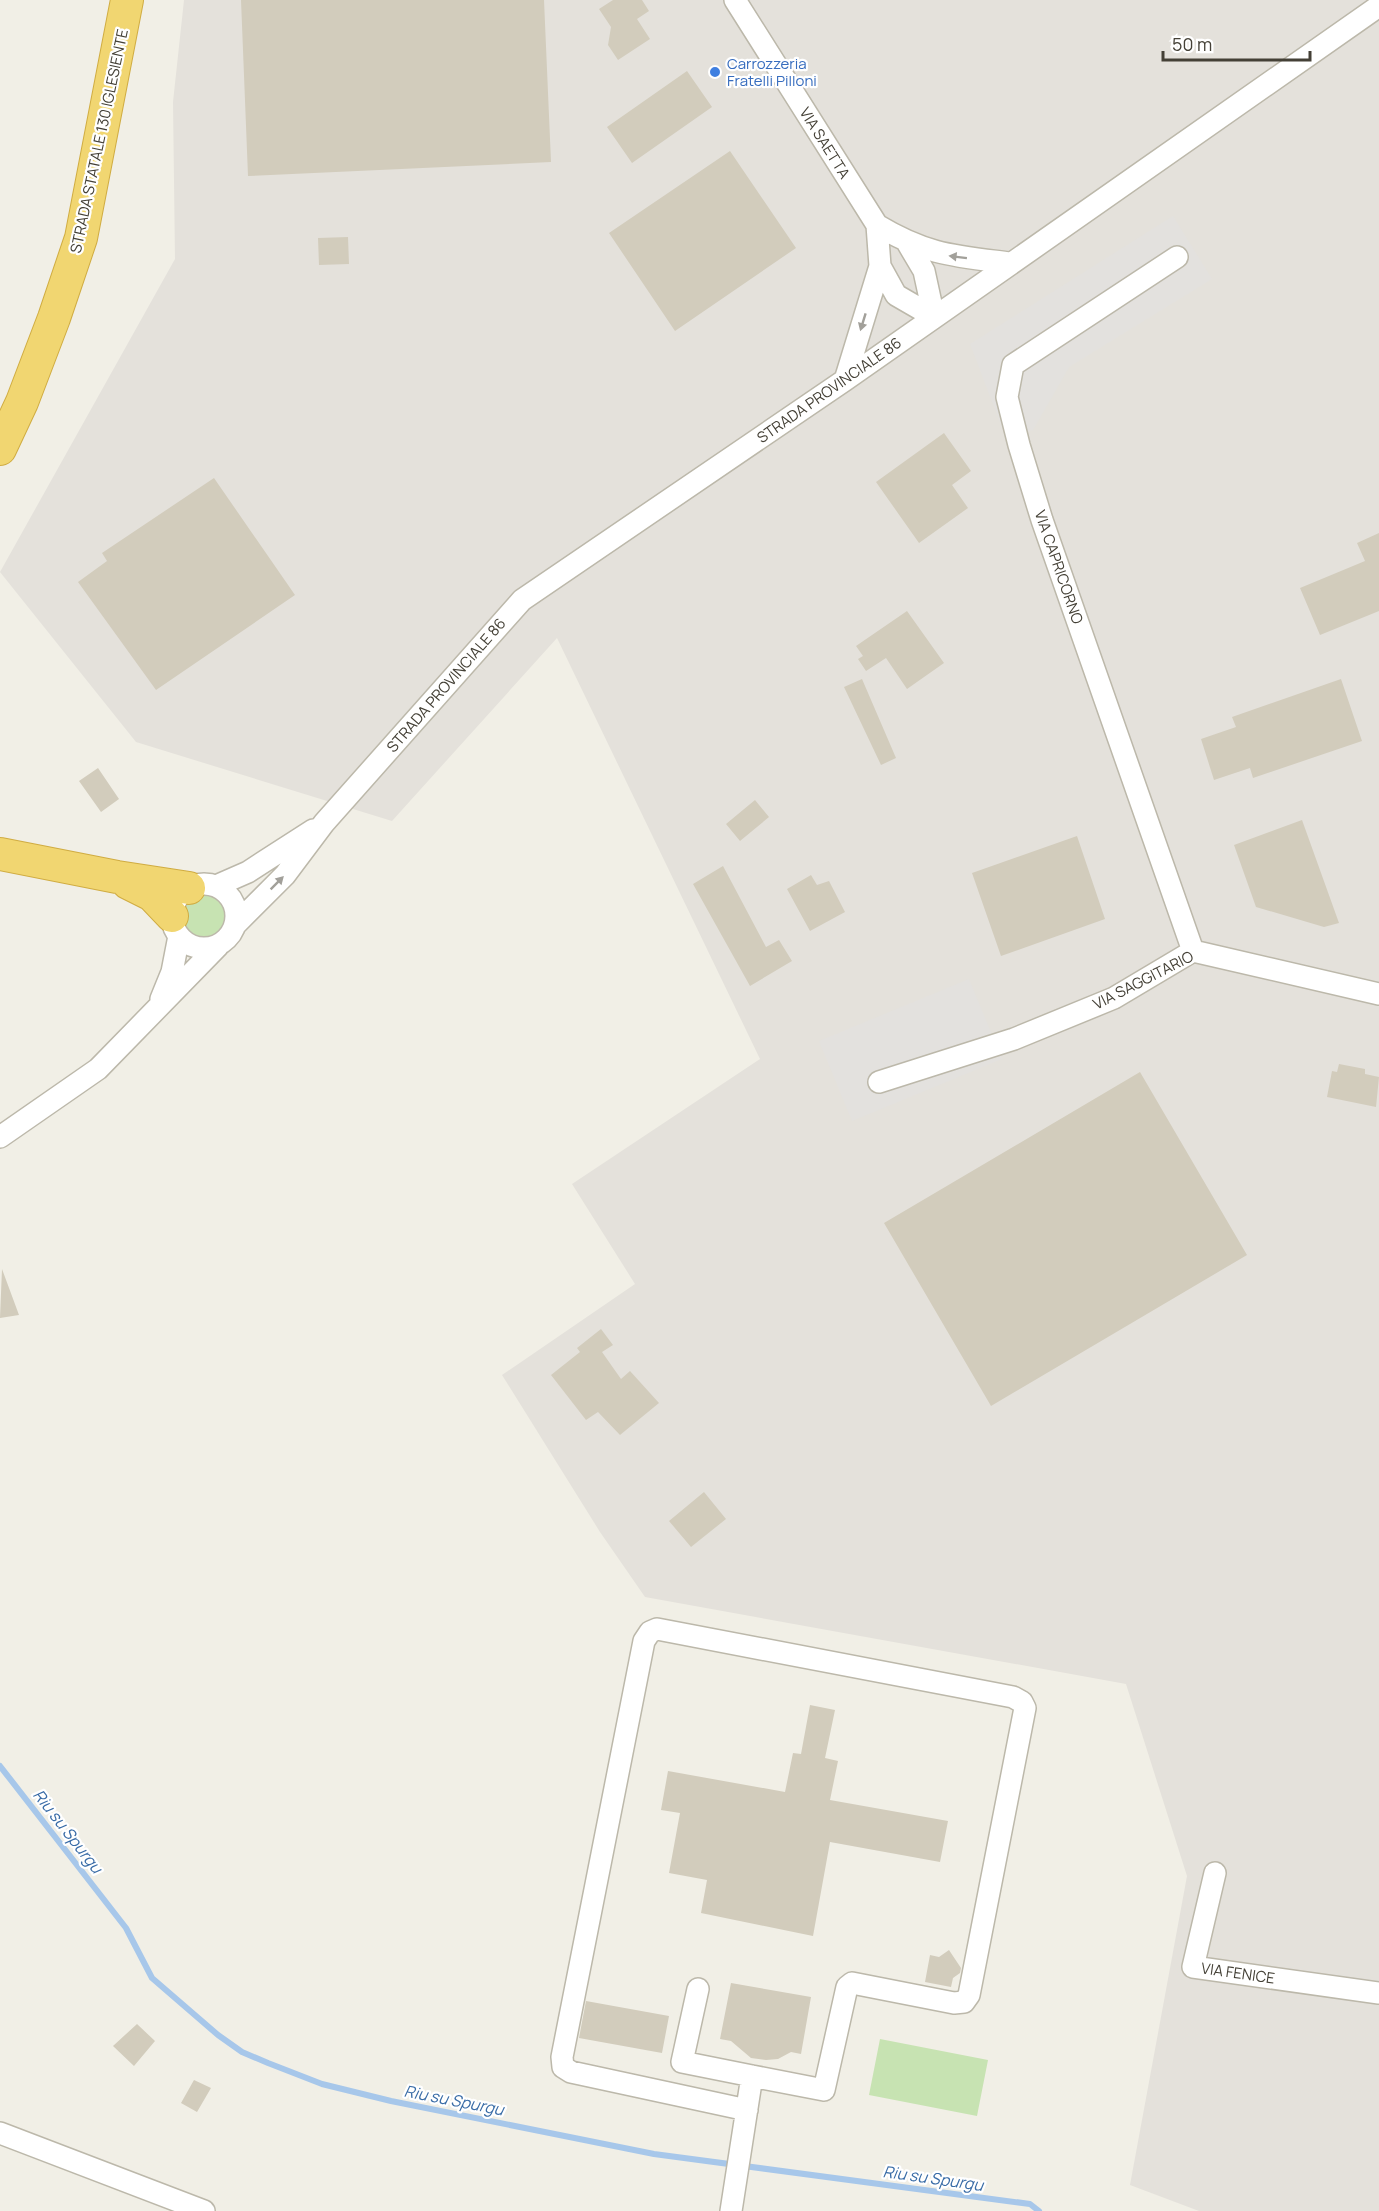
<svg xmlns="http://www.w3.org/2000/svg" width="1379" height="2211" font-family="Manrope,sans-serif">
	<rect width="100%" height="100%" fill="#f1efe6"/>
	<path fill="#e4e1db" d="M184 0H1379V2211H1199L1130 2185 1187 1876 1126 1684 645 1597 600 1532 502 1375 635 1284 572 1184 760 1059 557 638 392 821 136 742 0 572 175 259 173 102Z"/>
	<path fill="#c7e3b2" d="M180 916a25 25 0 1 1 50 0a25 25 0 1 1-50 0Z
		M880 2039 988 2060 977 2116 869 2095Z"/>
	<path fill="#e3e1de" d="M1173 216 1212 279 1069 367 1033 430 1006 438 970 344Z
		M969 979 1002 1059 852 1121 819 1041Z"/>
	<g fill="none" stroke-linecap="round" stroke-linejoin="round">
		<path stroke="#a7c7ea" stroke-width="6" d="M0 1766 126 1928 152 1978 218 2035 242 2052 268 2063 322 2084 391 2101 654 2154 1030 2204 1039 2211"/>
	</g>
	<path fill="#d2ccbc" d="M241 0H544L551 162 248 176Z
		M613 0H642L649 11 637 19 650 39 618 60 608 45 611 27 599 9Z
		M687 71 712 107 632 163 607 127Z
		M730 151 796 248 675 331 609 233Z
		M348 237 349 264 319 265 318 238Z
		M944 433 971 471 952 485 968 508 919 543 876 482Z
		M214 478 295 595 156 690 78 582 107 561 102 553Z
		M1379 533V611L1320 635 1300 588 1365 561 1357 543Z
		M907 611 944 663 907 689 886 658 866 671 858 659 863 656 856 646Z
		M862 679 896 758 881 765 844 687Z
		M1341 679 1362 741 1253 778 1250 768 1214 780 1201 739 1236 727 1232 717Z
		M98 768 119 799 101 812 79 781Z
		M755 800 769 817 740 841 726 824Z
		M1302 820 1339 923 1324 927 1256 907 1234 845Z
		M1077 836 1105 919 1001 956 972 873Z
		M723 866 766 947 779 940 792 961 750 986 693 884Z
		M811 875 817 885 829 881 845 912 810 931 787 889Z
		M1339 1064 1365 1069V1074L1379 1077 1376 1107 1327 1097 1332 1071 1337 1072Z
		M1140 1072 1247 1255 991 1406 884 1223Z
		M2 1269 19 1315 0 1318Z
		M601 1329 613 1345 602 1352 621 1379 630 1371 659 1403 620 1435 598 1412 586 1420 551 1375 580 1352 577 1348Z
		M704 1492 726 1519 691 1547 669 1521Z
		M810 1705 835 1710 825 1758 838 1761 830 1800 948 1821 940 1862 830 1842 813 1936 701 1913 707 1880 669 1873 680 1813 661 1810 668 1771 785 1792 793 1753 801 1754Z
		M949 1950 961 1968 960 1973 953 1978 951 1987 925 1982 930 1955 939 1957Z
		M731 1983 811 1997 801 2054 791 2052 778 2059 766 2060 751 2058 731 2041 720 2039Z
		M586 2001 669 2016 662 2053 579 2038Z
		M137 2024 155 2041 134 2066 113 2046Z
		M194 2080 211 2088 197 2112 181 2103Z"/>
	<g fill="none" stroke-linecap="round" stroke-linejoin="round">
		<g stroke="#bcb8aa" stroke-width="24">
			<path id="minor" d="M735 0 877 225C927 255 954 256 1010 263
				M908 244 924 271 934 317
				M1177 257 1013 365 1007 397 1019 445 1042 520 1193 951
				M880 266 896 295 934 317
				M845 380 880 266 877 225
				M172 916a32 32 0 1 1 64 0a32 32 0 1 1-64 0Z
				M216 886 248 872 313 830
				M236 924 285 875 324 823 522 600 845 380 1379 6
				M161 999 172 972 179 936
				M879 1082 1014 1039 1114 998 1193 951 1379 994
				M0 1137 98 1069 218 946
				M1215 1873 1193 1967 1379 1993
				M698 1989 682 2062 752 2076
				M0 2133 204 2211
				M731 2211 752 2076 824 2090 847 1987 852 1983 954 2003 964 2002 969 1995 1025 1708 1022 1702 1013 1697 657 1629 650 1632 644 1641 562 2057 563 2067 571 2072 747 2110"/>
		</g>
		<g stroke="#d0ac42" stroke-width="34">
			<path id="highway" d="M0 449 22 402 54 318 81 238 127 0
				M0 854 117 877 189 888
				M128 883 152 895 172 916"/>
		</g>
		<use href="#minor" stroke="#fff" stroke-width="21"/>
		<use href="#highway" stroke="#f1d671" stroke-width="32"/>
	</g>
	<defs><path id="oneway-solid" d="M-6-.8H1V-3.2L6.5 0L1 3.2V.8H-6Z" transform="scale(1.5)"/></defs>
	<g fill="#a2a09a">
		<use href="#oneway-solid" transform="translate(958 257) rotate(-173)"/>
		<use href="#oneway-solid" transform="translate(863 322) rotate(107)"/>
		<use href="#oneway-solid" transform="translate(277 883) rotate(-45)"/>
	</g>
	<circle fill="#3f7fe0" stroke="#fff" stroke-width="2" cx="715" cy="72" r="6"/>
	<g text-anchor="middle" dominant-baseline="central" stroke-width="4.5" stroke-linejoin="round" paint-order="stroke">
		<g font-size="15" fill="#366cbe" stroke="#fff" text-anchor="start">
			<text x="727" y="63">Carrozzeria<tspan x="727" dy="17">Fratelli Pilloni</tspan></text>
		</g>
		<g font-size="15" fill="#444036" stroke="#fff">
			<text transform="translate(99 141) rotate(-78)">STRADA STATALE 130 IGLESIENTE</text>
			<text transform="translate(825 143) rotate(58)">VIA SAETTA</text>
			<text transform="translate(829 390) rotate(-35)">STRADA PROVINCIALE 86</text>
			<text transform="translate(1059 567) rotate(71)">VIA CAPRICORNO</text>
			<text transform="translate(446 685) rotate(-49)">STRADA PROVINCIALE 86</text>
			<text transform="translate(1143 980) rotate(-27)">VIA SAGGITARIO</text>
			<text transform="translate(1238 1973) rotate(8)">VIA FENICE</text>
		</g>
		<g font-size="16" font-style="italic" fill="#386ba6" stroke="#fff">
			<text transform="translate(68 1831) rotate(52)">Riu su Spurgu</text>
			<text transform="translate(454 2100) rotate(11)">Riu su Spurgu</text>
			<text transform="translate(933 2178) rotate(8)">Riu su Spurgu</text>
		</g>
	</g>
	<path d="M1163 51v9h147v-9" fill="none" stroke="#444036" stroke-width="3"/>
	<text x="1172" y="51" font-size="18" fill="#444036" stroke="#ffffff" stroke-width="4.5" paint-order="stroke">50 m</text>
</svg>
